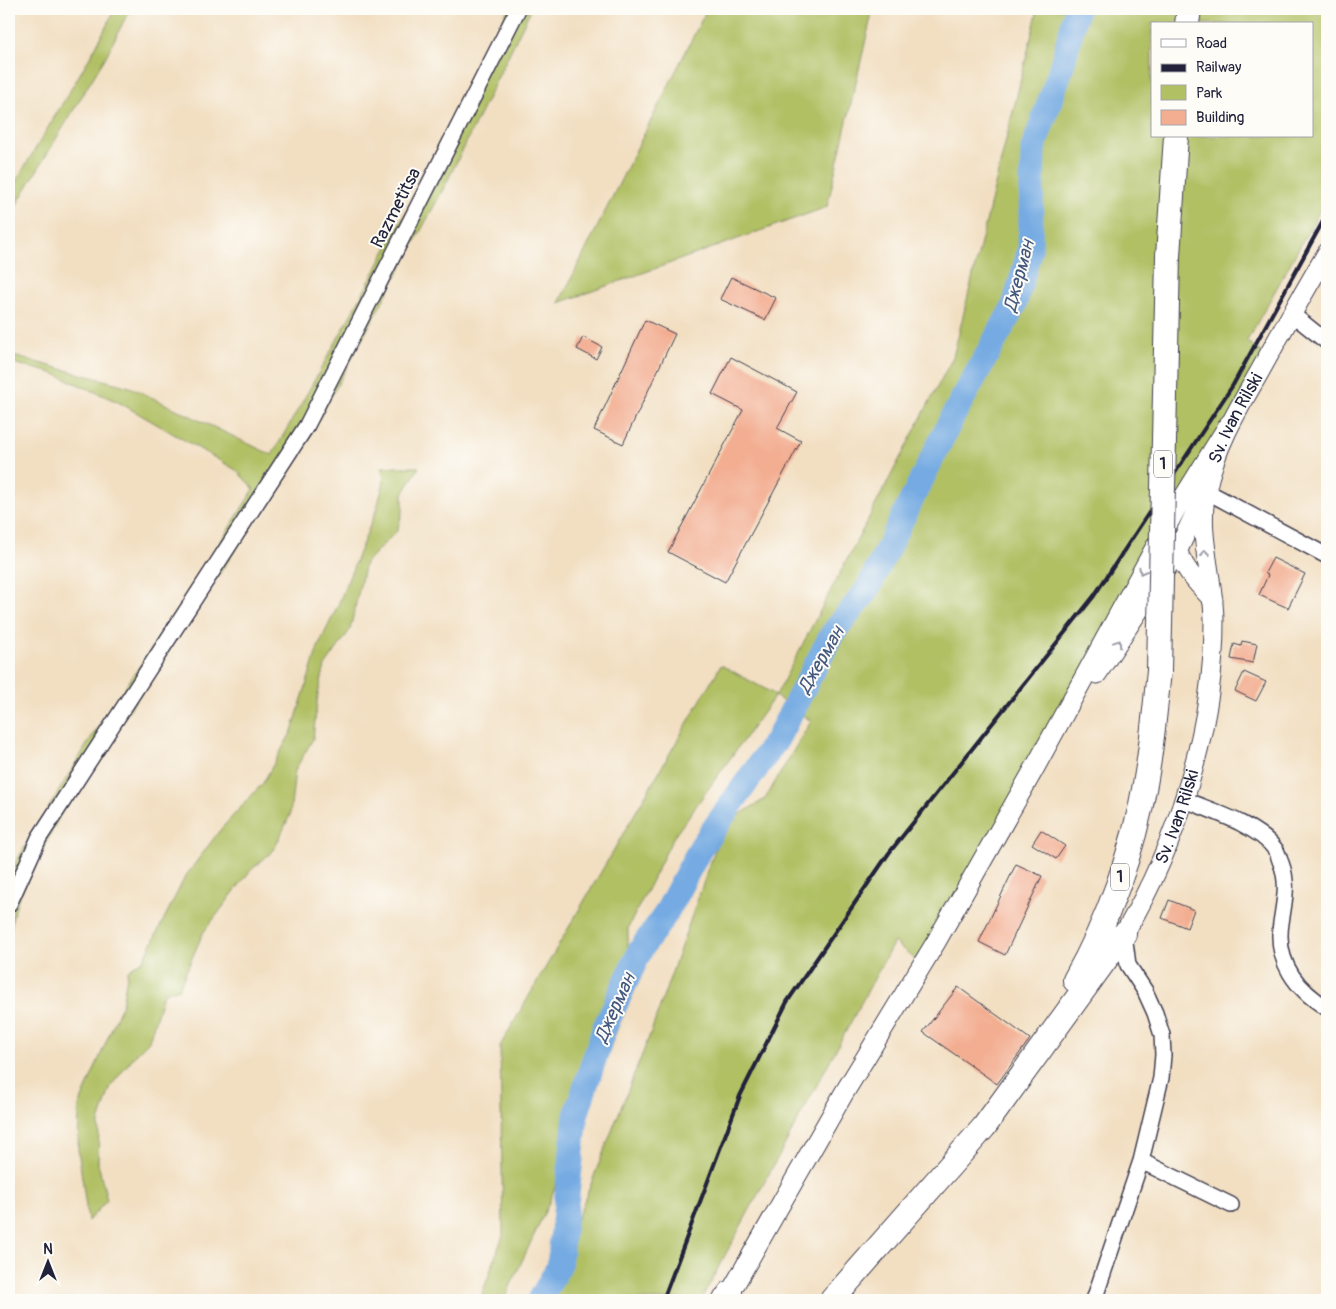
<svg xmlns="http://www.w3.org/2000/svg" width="1336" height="1309" font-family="Pangolin,sans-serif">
	<rect width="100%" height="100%" fill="#fdfcf7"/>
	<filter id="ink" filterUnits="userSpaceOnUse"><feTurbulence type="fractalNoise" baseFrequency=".02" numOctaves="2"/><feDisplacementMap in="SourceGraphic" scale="10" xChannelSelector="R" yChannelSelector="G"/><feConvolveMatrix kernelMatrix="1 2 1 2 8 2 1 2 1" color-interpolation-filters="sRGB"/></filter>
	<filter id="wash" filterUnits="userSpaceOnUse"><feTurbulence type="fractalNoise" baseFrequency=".0096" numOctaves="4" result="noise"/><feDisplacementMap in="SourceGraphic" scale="20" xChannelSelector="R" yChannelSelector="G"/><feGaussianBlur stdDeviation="1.12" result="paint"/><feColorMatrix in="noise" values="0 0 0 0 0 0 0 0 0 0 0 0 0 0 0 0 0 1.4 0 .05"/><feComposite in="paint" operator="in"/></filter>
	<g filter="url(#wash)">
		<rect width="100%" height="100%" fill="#f2dfc2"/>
		<path fill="#b0c063" stroke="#69714f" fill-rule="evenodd" d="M115 9H130L105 58 9 217V193L93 52Z
			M508 9H531L445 186 306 443 60 815 18 899 12 920 9 943V873L94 733 179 608 254 489 236 470 120 403 52 373 9 362V355L130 387 272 455C356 309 436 161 508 9Z
			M707 9H873L827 207 559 303Z
			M1038 9H1327V198L1247 341 1267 357 922 965 894 942 701 1300H539L541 1288 577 1219 651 1032 724 824 765 799 811 721 775 696 673 838 628 928V1002L548 1205 504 1300H480L503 1235 500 1046 721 665 776 695 953 357ZM1152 24H1312V136H1152Z
			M382 467H419L403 494V510L397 531 365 563 350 630 325 666 318 694 313 739 295 770 290 815 274 850 250 871 203 933 179 988 163 994 149 1041 135 1055 111 1086 99 1122 98 1163 107 1200 88 1221 78 1149 79 1106 122 1004 128 970 144 959 185 877 220 830 263 783 292 731 318 647 338 605 377 508 384 481Z"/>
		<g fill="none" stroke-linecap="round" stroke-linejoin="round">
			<path stroke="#75aae2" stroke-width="25" d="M540 1300 559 1266 576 1115 604 1029 641 949 665 915 701 847 777 739 832 634 867 590 953 416 1014 306 1030 249 1033 149 1061 69 1077 9"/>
		</g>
		<g id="blocks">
			<path fill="#f3ad91" d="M731 277 776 298 765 320 720 299Z
				M645 320 675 334 623 444 594 430Z
				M583 337 602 347 596 359 577 349Z
				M731 357 797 392 777 428 801 441 725 582 668 552 743 410 712 394Z
				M1273 558 1305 574 1288 608 1259 595 1268 575 1265 573Z
				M1242 641 1257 644 1253 663 1231 659 1234 644 1241 646Z
				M1244 672 1266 682 1256 701 1235 691Z
				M1041 830 1065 846 1056 859 1032 844Z
				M1016 864 1042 876 1005 955 979 942Z
				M1169 900 1194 910 1187 928 1162 918Z
				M958 987 1030 1039 997 1084 923 1032Z"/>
		</g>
	</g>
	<g filter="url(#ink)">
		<use href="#blocks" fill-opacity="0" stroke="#413e4f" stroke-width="1"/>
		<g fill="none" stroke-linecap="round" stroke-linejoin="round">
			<g stroke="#413e4f" stroke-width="18">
				<path id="minor" d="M1292 314 1327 342
					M1206 491 1327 556
					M1185 800C1212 811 1257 825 1275 849 1278 852 1279 859 1281 863 1289 884 1284 902 1281 923 1275 961 1296 989 1327 1008
					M9 904 39 838 307 425 518 9
					M1141 1161 1231 1205
					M1094 1300 1141 1161 1161 1078 1163 1055 1162 1035 1155 1013 1145 991 1128 965 1124 934"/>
			</g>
			<g stroke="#413e4f" stroke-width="21">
				<g id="tertiary">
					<path d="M1175 542C1179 564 1198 584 1213 600"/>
					<path d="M1097 674 1177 552 1200 503"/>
					<path id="s1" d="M1124 934C1177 844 1214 728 1214 622 1214 578 1197 535 1206 491 1215 447 1238 409 1260 371 1282 331 1304 292 1327 253"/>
					<path d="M730 1293 844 1093 936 942 1033 771 1175 511 1229 424"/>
				</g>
			</g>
			<g stroke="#413e4f" stroke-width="26">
				<path id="primary" d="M1187 24 1189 9
					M1168 256 1176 136
					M1075 980C1107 924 1134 849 1145 784 1152 747 1155 709 1159 671
					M725 1300 730 1293
					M832 1300 984 1127 1124 934"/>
			</g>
			<use href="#minor" stroke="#fff" stroke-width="15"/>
			<use href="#tertiary" stroke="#fff" stroke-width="19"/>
			<use href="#primary" stroke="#fff" stroke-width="24"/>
			<path stroke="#22223b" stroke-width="4" d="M663 1300 740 1096 787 1002 889 853 1094 596 1233 385 1327 214"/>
			<g stroke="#413e4f" stroke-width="26" stroke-linecap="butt">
				<path id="primary-bridge" d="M1159 671 1168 256"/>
			</g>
			<use href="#primary-bridge" stroke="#fff" stroke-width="24"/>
		</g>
		<defs><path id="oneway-chevron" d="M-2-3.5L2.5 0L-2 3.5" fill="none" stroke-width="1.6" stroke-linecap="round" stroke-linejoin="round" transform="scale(1.25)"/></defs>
		<g stroke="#9c9ca7">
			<use href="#oneway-chevron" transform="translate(1205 553) rotate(-97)"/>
			<use href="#oneway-chevron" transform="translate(1142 571) rotate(119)"/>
			<use href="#oneway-chevron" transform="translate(1118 643) rotate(-56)"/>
		</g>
	</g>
	<g text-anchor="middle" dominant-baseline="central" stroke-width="4" stroke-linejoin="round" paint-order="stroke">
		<g fill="#fdfcf7" stroke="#646373" stroke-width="1">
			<rect x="1154" y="450.5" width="18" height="27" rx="4"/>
			<rect x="1111" y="863.5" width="18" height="27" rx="4"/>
		</g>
		<g font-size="16" font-weight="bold" fill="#22223b">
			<text x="1163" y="464">1</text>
			<text x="1120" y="877">1</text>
		</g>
		<g font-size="18" fill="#22223b" stroke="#fdfcf7">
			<text transform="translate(396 208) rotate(-63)">Razmetitsa</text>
			<text stroke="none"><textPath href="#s1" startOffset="539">Sv. Ivan Rilski</textPath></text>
			<text stroke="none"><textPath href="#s1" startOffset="129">Sv. Ivan Rilski</textPath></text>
		</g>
		<g font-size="19" font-style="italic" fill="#43587e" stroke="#fdfcf7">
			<text transform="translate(1019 276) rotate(-75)">Джерман</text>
			<text transform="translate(821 660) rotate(-60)">Джерман</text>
			<text transform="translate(615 1008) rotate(-66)">Джерман</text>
		</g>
	</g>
	<rect width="1336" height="1309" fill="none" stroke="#fdfcf7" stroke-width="30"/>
	<rect x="1151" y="22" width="162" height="115" fill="#fdfcf7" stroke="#a5a5ac"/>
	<rect x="1161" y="39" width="25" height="8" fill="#ffffff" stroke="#a5a5ac"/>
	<text x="1196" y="48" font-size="15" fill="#22223b">Road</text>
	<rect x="1161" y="64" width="25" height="8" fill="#22223b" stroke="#a5a5ac"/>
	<text x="1196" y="72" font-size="15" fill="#22223b">Railway</text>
	<rect x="1161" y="85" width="25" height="15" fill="#b0c063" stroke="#a5a5ac"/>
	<text x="1196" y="98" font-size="15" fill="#22223b">Park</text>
	<rect x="1161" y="110" width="25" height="15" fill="#f3ad91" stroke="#a5a5ac"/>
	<text x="1196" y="122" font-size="15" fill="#22223b">Building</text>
	<g transform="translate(48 1262)" stroke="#fdfcf7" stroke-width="4" paint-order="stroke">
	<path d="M0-4L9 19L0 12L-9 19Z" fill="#22223b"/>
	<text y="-8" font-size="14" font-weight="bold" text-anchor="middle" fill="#22223b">N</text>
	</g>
</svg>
